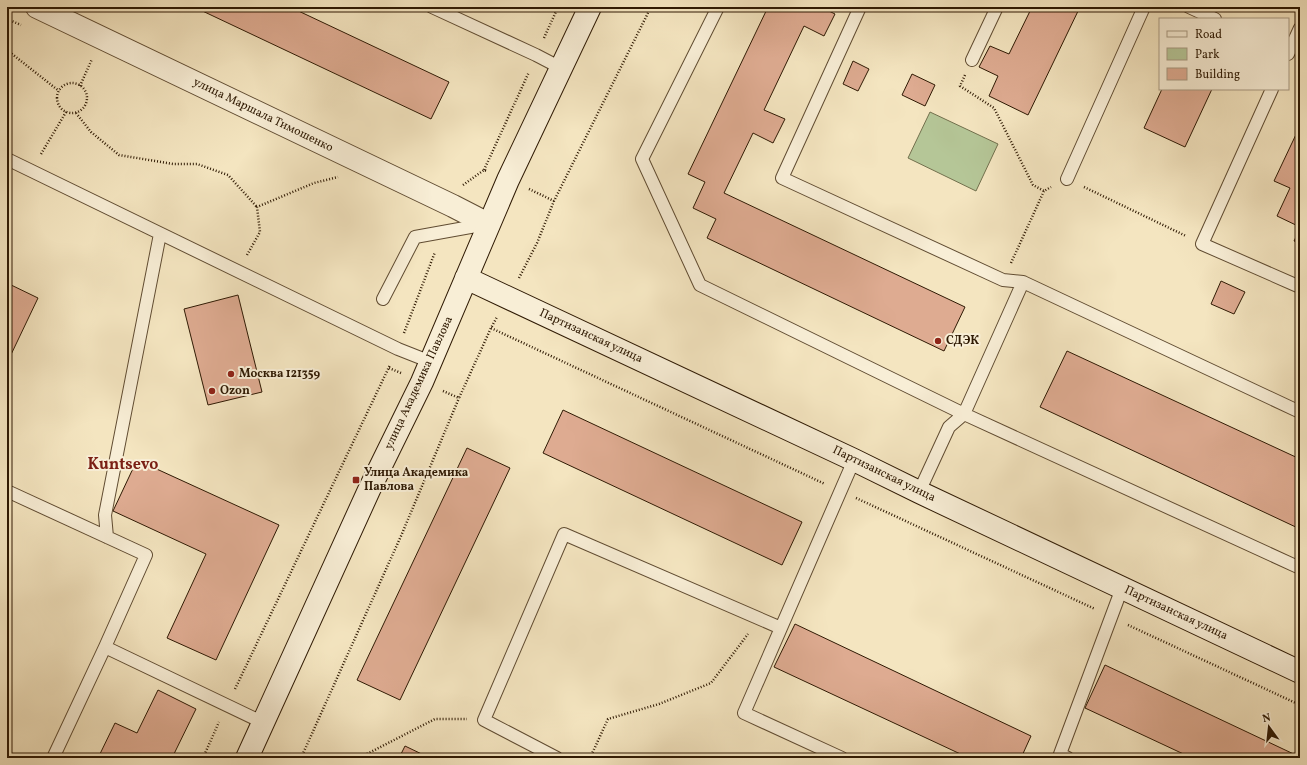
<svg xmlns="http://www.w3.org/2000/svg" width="1307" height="765" font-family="Vollkorn,serif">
	<rect width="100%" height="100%" fill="#f4e5c0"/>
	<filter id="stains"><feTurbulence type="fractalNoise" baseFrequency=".005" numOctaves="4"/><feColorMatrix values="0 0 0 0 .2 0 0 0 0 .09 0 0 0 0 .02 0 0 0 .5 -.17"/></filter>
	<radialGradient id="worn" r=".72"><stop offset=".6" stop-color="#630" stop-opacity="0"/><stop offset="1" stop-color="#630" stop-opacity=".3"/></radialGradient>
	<path fill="#b5c697" stroke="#72704d" d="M930 112 998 144 976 191 908 158Z"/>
	<path fill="#deab91" stroke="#2e1903" d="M194 7H290L449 82 431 119Z
		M768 7H821L835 14 824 36 804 26 764 110 785 119 773 143 753 133 724 193 965 307 944 351 707 238 716 219 693 208 705 182 688 174Z
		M1032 7H1080L1028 115 989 96 998 76 979 67 990 46 1009 54Z
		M853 61 869 69 858 91 843 84Z
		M912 74 935 85 925 106 902 95Z
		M1162 89H1212L1185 147 1144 128Z
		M1300 126V227L1277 216 1290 188 1274 181Z
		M1300 229V243L1294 241Z
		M1221 281 1245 292 1234 314 1211 304Z
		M7 283 38 298 7 363Z
		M238 295 262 392 208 405 184 309Z
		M1067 351 1300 459V529L1040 407Z
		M563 410 802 522 782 565 543 453Z
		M467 448 510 468 400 700 357 680Z
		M137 460 279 525 216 660 167 638 206 554 113 511Z
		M795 624 1031 736 1021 758H969L774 667Z
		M1105 665 1300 757V758H1192L1085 708Z
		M158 690 196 709 172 758H98L115 723 137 733Z
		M405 746 430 758H399Z"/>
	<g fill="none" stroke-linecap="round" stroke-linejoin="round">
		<g stroke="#604c32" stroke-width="14">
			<path id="lane" d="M432 7 536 55 561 68
				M718 7 642 159 700 285 964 414 1300 568
				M860 7 782 178 1003 280 1023 282 1300 412
				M1189 7 1215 19
				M1288 54 1300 28
				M972 60 997 7
				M1272 89 1202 244 1300 287
				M7 159 398 349 431 362
				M1067 179 1144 7
				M383 299 415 237 487 224
				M7 491 146 555 105 647 53 758
				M919 492 949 427 964 414 1023 282
				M107 537 105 515 160 234
				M105 647 264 723
				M557 758 484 720 564 534 781 628
				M842 758 744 713 854 460
				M1068 758 1060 754 1122 588"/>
		</g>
		<g stroke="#604c32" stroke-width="24">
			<path id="street" d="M37 7 453 206 488 224"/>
		</g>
		<g stroke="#2e1903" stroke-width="24">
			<path id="secondary" d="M466 278 854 460 919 492 1300 672
				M247 758 369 490 422 382 508 180 590 7"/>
		</g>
		<path stroke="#2e1903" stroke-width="2.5" stroke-dasharray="1 2" stroke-linecap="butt" d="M7 19 21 25
			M544 38 558 7
			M7 50 59 91
			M965 75 960 86 994 108 1033 185 1044 191 1051 187
			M57 98a15 15 0 1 1 30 0a15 15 0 1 1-30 0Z
			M80 86 92 59
			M76 113 91 132 119 155 173 164H197L228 175 257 207
			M41 154 66 112
			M484 170 529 72
			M463 185 484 170 487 171
			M1084 187 1186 236
			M529 189 554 201
			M247 255 260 232 257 207 314 183 338 177
			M1011 263 1044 191
			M519 278 537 243 554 201 651 7
			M491 328 825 484
			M404 333 435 252
			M389 368 401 373
			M443 391 459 398 491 328 497 317
			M856 498 1095 609
			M1128 625 1300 705
			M235 689 390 365
			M203 758 219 722
			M301 758 401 536 459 398
			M359 758 435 719H467
			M590 758 608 719 659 704 711 683 748 634"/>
		<use href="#lane" stroke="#f8eed6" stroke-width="12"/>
		<use href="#street" stroke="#f8eed6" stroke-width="22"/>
		<use href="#secondary" stroke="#f8eed6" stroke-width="22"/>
	</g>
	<g fill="#8f2418" stroke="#f8eed6" stroke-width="1.5">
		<circle cx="938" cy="341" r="4"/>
		<circle cx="231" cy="374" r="4"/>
		<circle cx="212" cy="391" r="4"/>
		<rect x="352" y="476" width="8" height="8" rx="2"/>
	</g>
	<g text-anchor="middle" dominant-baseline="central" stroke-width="4" stroke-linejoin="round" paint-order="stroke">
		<g font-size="12" fill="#2e1903" stroke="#f8eed6">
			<text transform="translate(263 115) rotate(26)">улица Маршала Тимошенко</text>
			<text transform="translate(591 336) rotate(25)">Партизанская улица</text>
			<text transform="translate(419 383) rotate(-65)">улица Академика Павлова</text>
			<text transform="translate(884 474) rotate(26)">Партизанская улица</text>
			<text transform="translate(1176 613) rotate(25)">Партизанская улица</text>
		</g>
		<g font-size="12" font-weight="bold" fill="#2e1903" stroke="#f8eed6" text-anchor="start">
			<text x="946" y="341">СДЭК</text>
			<text x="239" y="374">Москва 121359</text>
			<text x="220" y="391">Ozon</text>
			<text x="364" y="473">Улица Академика<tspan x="364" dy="14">Павлова</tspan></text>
		</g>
		<g font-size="16" font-weight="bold" fill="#7a1f14" stroke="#f8eed6">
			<text x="123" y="465">Kuntsevo</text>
		</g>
	</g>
	<rect width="1307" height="765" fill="none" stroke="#f4e5c0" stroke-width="24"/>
	<rect x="8" y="8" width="1291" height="749" fill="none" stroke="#2e1903" stroke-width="2"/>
	<rect x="12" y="12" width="1283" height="741" fill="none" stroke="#2e1903"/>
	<rect x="1159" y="18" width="130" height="72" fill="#f8eed6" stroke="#a79982"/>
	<rect x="1167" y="31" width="20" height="6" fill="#f8eed6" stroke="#a79982"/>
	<text x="1195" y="38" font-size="12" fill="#2e1903">Road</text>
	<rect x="1167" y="48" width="20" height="12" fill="#b5c697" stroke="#a79982"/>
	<text x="1195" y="58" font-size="12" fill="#2e1903">Park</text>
	<rect x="1167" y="68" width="20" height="12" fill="#deab91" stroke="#a79982"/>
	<text x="1195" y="78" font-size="12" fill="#2e1903">Building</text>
	<g transform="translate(1269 727) rotate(345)" stroke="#f8eed6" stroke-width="3" paint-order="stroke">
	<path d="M0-3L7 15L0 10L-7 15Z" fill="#2e1903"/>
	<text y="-6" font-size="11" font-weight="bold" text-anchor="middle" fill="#2e1903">N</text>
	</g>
	<rect width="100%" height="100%" filter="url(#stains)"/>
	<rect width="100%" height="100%" fill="url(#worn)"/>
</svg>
